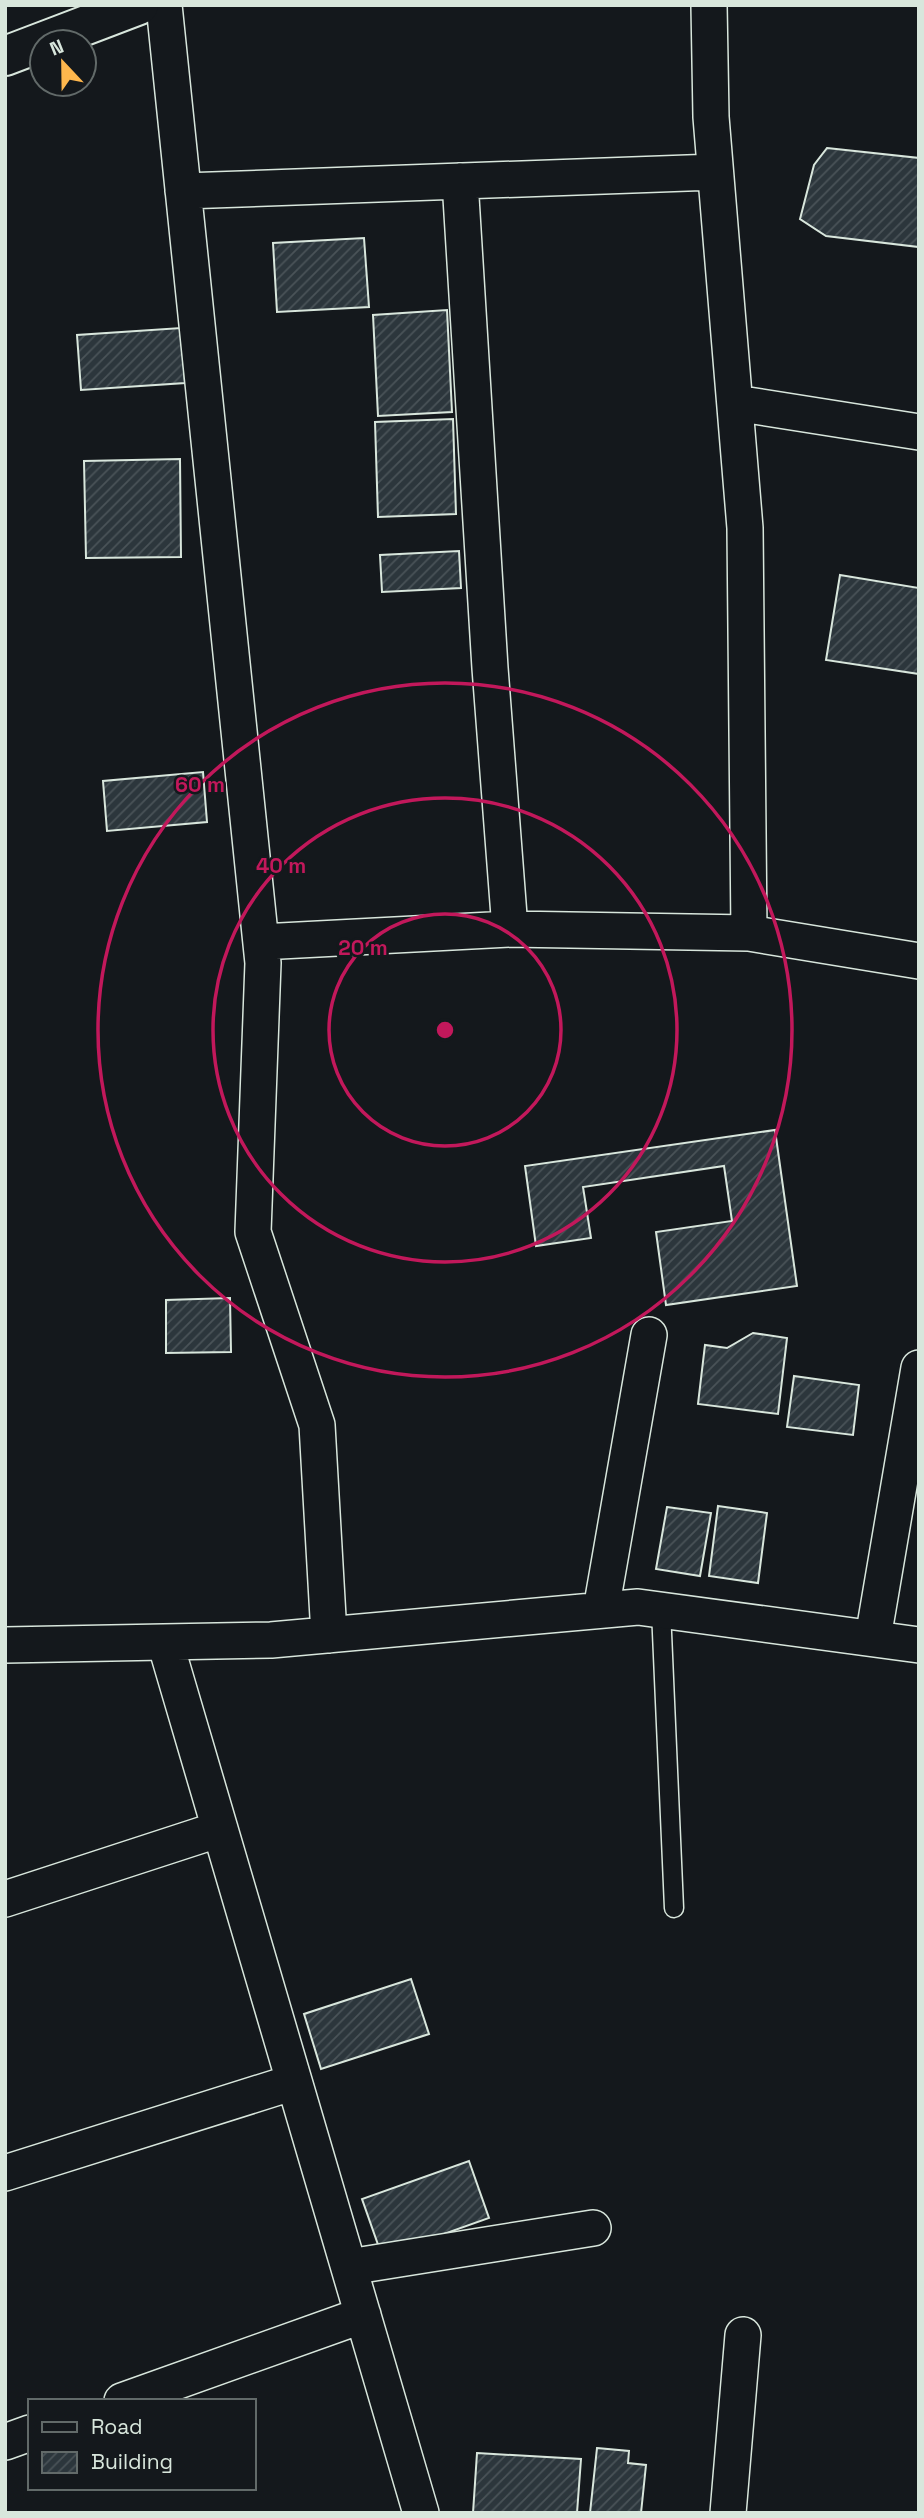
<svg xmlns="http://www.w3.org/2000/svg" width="924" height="2518" font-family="'Space Grotesk',sans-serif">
	<defs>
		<pattern id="building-hatch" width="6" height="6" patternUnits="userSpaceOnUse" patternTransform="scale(1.75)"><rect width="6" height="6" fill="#2c363c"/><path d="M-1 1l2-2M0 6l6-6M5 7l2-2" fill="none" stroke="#4a5358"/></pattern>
	</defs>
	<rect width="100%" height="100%" fill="#14181c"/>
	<path fill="url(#building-hatch)" stroke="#d8e6dc" stroke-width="2" d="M827 148 919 158V247L826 236 800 219 814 165Z
		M364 238 369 307 277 312 273 243Z
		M447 310 452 412 378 416 373 315Z
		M181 328 185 383 81 390 77 335Z
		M453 419 456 514 378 517 375 422Z
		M180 459 181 557 86 558 84 461Z
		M459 551 461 588 382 592 380 555Z
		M840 575 919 588V674L826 660Z
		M203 772 207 822 107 831 103 781Z
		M775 1130 797 1286 666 1305 656 1232 732 1221 724 1166 583 1187 591 1238 536 1246 525 1166Z
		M230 1298 231 1352 166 1353V1300Z
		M753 1333 787 1338 778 1414 698 1404 705 1345 727 1348Z
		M794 1376 859 1385 853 1435 787 1427Z
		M718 1506 767 1513 758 1583 709 1576Z
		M667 1507 711 1513 700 1576 656 1569Z
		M411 1979 429 2034 321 2069 304 2014Z
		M469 2161 489 2218 382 2256 362 2199Z
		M597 2448 629 2451 628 2463 646 2465 641 2513H590Z
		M477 2453 581 2459 577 2513H473Z"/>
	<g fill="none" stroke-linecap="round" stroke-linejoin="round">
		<g stroke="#d8e6dc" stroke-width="21">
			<path id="lane" d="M661 1610 674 1908"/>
		</g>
		<g stroke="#d8e6dc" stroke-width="38">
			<path id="street" d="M164 5 263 963 253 1232 317 1425 329 1635
				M709 5 711 117 745 528 749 933
				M460 181 490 668 510 929
				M183 191 715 172
				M735 403 919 432
				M261 942 510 929 749 933 919 961
				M601 1610 649 1335
				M873 1638 919 1368
				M165 1642 421 2513
				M5 1645 271 1640 638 1607 919 1645
				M5 1899 220 1829
				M5 2173 294 2082
				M349 2267 593 2228
				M122 2401 363 2315
				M5 2442 30 2433
				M728 2513 743 2335"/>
		</g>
		<g stroke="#d8e6dc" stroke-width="42">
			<path id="secondary" d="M5 56 139 5"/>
		</g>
		<use href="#lane" stroke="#14181c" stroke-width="18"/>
		<use href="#street" stroke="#14181c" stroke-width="35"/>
		<use href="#secondary" stroke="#14181c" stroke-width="38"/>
	</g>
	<g fill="none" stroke="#c2185b" stroke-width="3.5">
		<circle cx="445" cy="1030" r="116"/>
		<circle cx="445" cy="1030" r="232"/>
		<circle cx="445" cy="1030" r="347"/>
	</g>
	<circle cx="445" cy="1030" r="10" fill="#c2185b" stroke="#14181c" stroke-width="3.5"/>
	<g font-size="21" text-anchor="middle" font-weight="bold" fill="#c2185b" stroke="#14181c" stroke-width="5" stroke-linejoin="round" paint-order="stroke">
		<text x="200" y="792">60 m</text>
		<text x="281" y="873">40 m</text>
		<text x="363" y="955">20 m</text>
	</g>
	<rect width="924" height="2518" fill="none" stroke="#d8e6dc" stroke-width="14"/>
	<rect x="28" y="2399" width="228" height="91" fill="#14181c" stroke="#626a69" stroke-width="2"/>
	<rect x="42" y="2422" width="35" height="10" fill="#14181c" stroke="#626a69" stroke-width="2"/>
	<text x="91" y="2434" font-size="21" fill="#d8e6dc">Road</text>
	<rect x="42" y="2452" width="35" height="21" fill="url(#building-hatch)" stroke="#626a69" stroke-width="2"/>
	<text x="91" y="2469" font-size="21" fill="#d8e6dc">Building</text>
	<g transform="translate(63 63) rotate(338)"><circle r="33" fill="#14181c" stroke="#626a69" stroke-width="2"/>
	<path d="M0-5L12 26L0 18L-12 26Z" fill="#ffb74d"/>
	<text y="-10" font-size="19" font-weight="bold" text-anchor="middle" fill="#d8e6dc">N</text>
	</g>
</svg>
